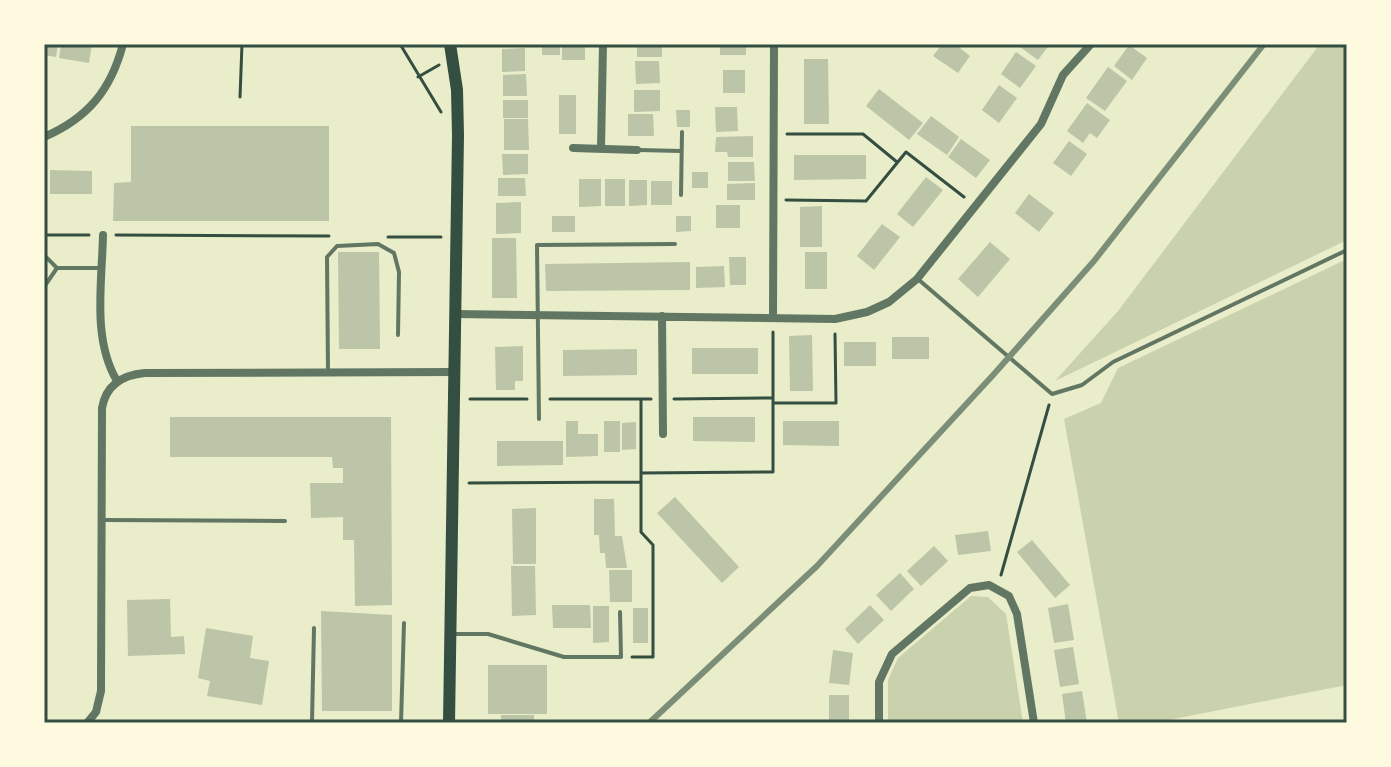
<svg xmlns="http://www.w3.org/2000/svg" width="1391" height="767" font-family="'Crimson Pro',serif">
	<rect width="100%" height="100%" fill="#e9edc9"/>
	<path fill="#cad2ad" d="M1320 44H1347V240L1055 381 1118 311Z
		M1347 259V685L1153 723H1119L1064 419 1101 403 1118 368Z
		M971 596 988 597 1006 614 1023 723H888V680L898 658Z"/>
	<path fill="#bcc5a7" d="M44 44H58L56 57 44 55Z
		M61 44H92L89 63 59 58Z
		M542 44H560V55H542Z
		M562 44H585V60H562Z
		M637 44H662V57H637Z
		M720 44H746V55H720Z
		M942 44H955L970 56 958 73 933 56Z
		M1016 44H1050L1038 60Z
		M1129 45 1147 58 1132 80 1114 66Z
		M525 48V71L502 72V49Z
		M1016 52 1036 66 1020 88 1001 74Z
		M804 59H828L829 124H804Z
		M635 61H659L660 83 636 84Z
		M1108 67 1127 81 1105 111 1086 98Z
		M723 70H745V93H723Z
		M526 74 527 96H503V75Z
		M999 85 1017 98 999 123 982 110Z
		M879 89 923 123 909 140 866 106Z
		M634 90H660V111L634 112Z
		M559 95H576V134H559Z
		M503 100H528V118H503Z
		M1087 103 1110 120 1097 138 1090 133 1083 143 1067 131Z
		M715 107H737L738 131 716 132Z
		M676 110H690V127H677Z
		M628 114H653L654 136H628Z
		M931 116 959 137 947 155 917 134Z
		M504 119H528L529 150H504Z
		M131 126H329V221H113L114 183 131 182Z
		M753 136V157H728L727 152H715L716 137Z
		M961 139 990 160 976 178 948 157Z
		M1069 141 1087 154 1071 176 1053 163Z
		M502 154H528V174L503 175Z
		M794 155H866V179L794 180Z
		M728 162H754L755 181H728Z
		M50 170 92 171V194H50Z
		M692 172H708V188H692Z
		M926 177 943 190 913 227 897 214Z
		M498 178H525L526 196H498Z
		M579 179H601V206L579 207Z
		M605 179H625V206H605Z
		M629 180H647V205L629 206Z
		M651 181H672V205H651Z
		M755 183V200H727V184Z
		M1029 194 1054 213 1039 232 1015 213Z
		M521 202V233L496 234V203Z
		M716 205H740V228H716Z
		M822 206V247H800V207Z
		M552 216H575V232H552Z
		M676 216H691V231L676 232Z
		M882 224 900 237 874 270 857 256Z
		M492 238H516L517 298H492Z
		M990 242 1010 259 978 297 958 279Z
		M338 252H379L380 349H339Z
		M805 252H827V289H805Z
		M729 257H746V285H730Z
		M690 262V290L546 291 545 264Z
		M724 266 725 287 696 288V267Z
		M812 335 813 391H790L789 336Z
		M892 337H929V359H892Z
		M844 342H876V366H844Z
		M523 346V381H515V390H496L495 347Z
		M692 348H758V374H692Z
		M637 349V375L563 376V350Z
		M170 417H391L392 605 355 606 354 540H343V517L311 518 310 483H343V468H333L332 457H170Z
		M693 417H755V442L693 441Z
		M566 421H578V434H598V456L566 457Z
		M604 421H620V452H604Z
		M783 421H839V446L783 445Z
		M636 422V449L622 450V423Z
		M497 441H563V465L497 466Z
		M675 497 739 567 722 583 657 513Z
		M594 499H614L615 536H622L627 568H606L605 553H600L599 535H594Z
		M536 508V564H513L512 509Z
		M988 531 991 551 958 555 955 535Z
		M1032 540 1070 585 1055 598 1017 552Z
		M934 546 948 561 921 586 907 571Z
		M511 566H535L536 615 512 616Z
		M609 570H632V602H610Z
		M900 573 914 589 891 611 876 595Z
		M170 599 171 637 184 636 185 654 128 656 127 600Z
		M1068 604 1074 640 1054 643 1048 608Z
		M552 605H590L591 628H553Z
		M870 605 884 620 858 644 845 629Z
		M593 606H609V642L593 643Z
		M633 608H648V643H633Z
		M321 611 392 615V711H322Z
		M206 628 253 636 250 658 269 661 262 705 207 696 210 681 198 678Z
		M1073 647 1079 684 1060 687 1054 650Z
		M833 650 853 653 849 685 829 683Z
		M488 665H547V714H488Z
		M1082 691 1087 723H1066L1062 694Z
		M829 695H849V723H829Z
		M501 715H534V723H501Z"/>
	<g fill="none" stroke-linecap="round" stroke-linejoin="round">
		<path stroke="#344e41" stroke-width="3" d="M400 44 441 112
			M418 77 439 65
			M240 97 242 44
			M787 134H863L897 162
			M786 200 866 201 906 152 964 197
			M44 235H89
			M116 235 329 236
			M388 237H441
			M470 399H527
			M550 399H651
			M674 399 773 398
			M773 403H836L835 334
			M641 473 773 472V332
			M469 483 641 482
			M1001 575 1049 405
			M632 657H653V545L641 532V399"/>
		<path stroke="#617663" stroke-width="4" d="M639 150 681 151
			M681 195 682 132
			M44 255 57 268H100
			M919 280 1052 394 1082 385 1113 362 1347 250
			M44 287 57 268
			M44 355V369
			M328 371 327 257 337 246 378 244 394 253 399 272 398 335
			M539 419 537 245 675 244
			M103 520 285 521
			M314 628 312 722 345 723
			M452 634H488L564 657H621L620 612
			M401 723 404 623"/>
		<path stroke="#617663" stroke-width="8" d="M44 137C88 118 111 90 123 44
			M573 148 637 150
			M601 149 603 44
			M103 235C102 283 92 339 117 381
			M455 314 835 319 867 312 889 302 917 279 1041 124 1063 75 1091 44
			M662 316 663 434
			M773 317 774 44
			M87 723 96 712 101 691 102 408C106 385 122 375 145 373L455 372
			M879 723V682L892 654 970 588 989 585 1009 596 1017 614 1034 723"/>
		<path stroke="#344e41" stroke-width="12" d="M449 723 458 135 457 90 450 44"/>
		<path stroke="#7c8e77" stroke-width="6" d="M649 723 817 566 994 374 1094 261 1264 44"/>
	</g>
	<rect width="1391" height="767" fill="none" stroke="#fefae0" stroke-width="92"/>
	<rect x="46" y="46" width="1299" height="675" fill="none" stroke="#344e41" stroke-width="3"/>
</svg>
